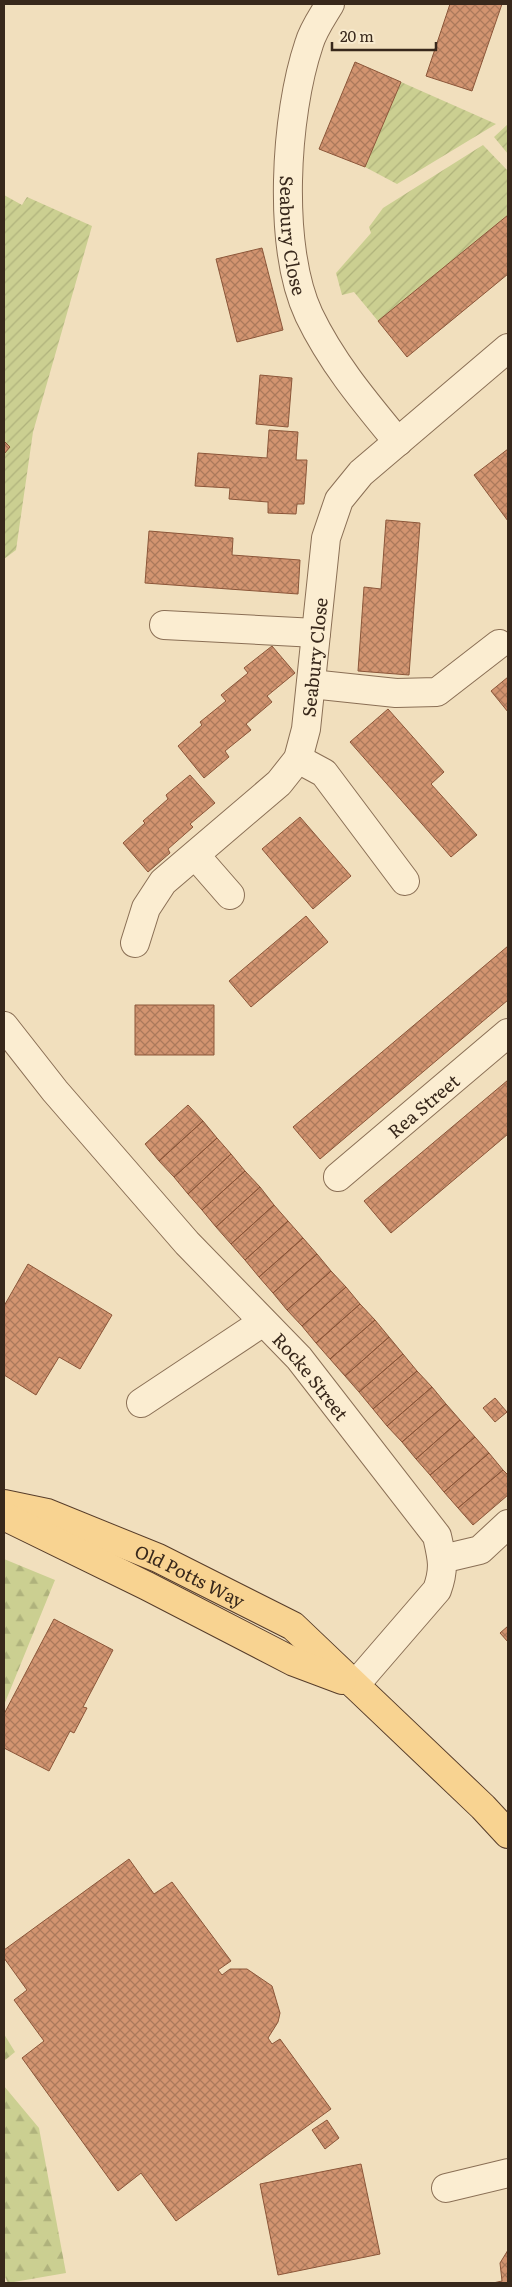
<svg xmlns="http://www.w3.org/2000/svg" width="512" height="2287" font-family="Literata,serif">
	<defs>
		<pattern id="forest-firs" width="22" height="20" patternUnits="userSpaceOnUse" patternTransform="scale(1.25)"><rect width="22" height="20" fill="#cbcf91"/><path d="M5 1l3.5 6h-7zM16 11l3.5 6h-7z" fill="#afb27c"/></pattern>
		<pattern id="garden-furrows" width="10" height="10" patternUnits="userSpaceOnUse" patternTransform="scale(1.25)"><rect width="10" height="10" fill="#cbcf91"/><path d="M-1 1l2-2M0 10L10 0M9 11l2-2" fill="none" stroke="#afb27c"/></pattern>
		<pattern id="building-cross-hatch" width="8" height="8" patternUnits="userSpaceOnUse" patternTransform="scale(1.25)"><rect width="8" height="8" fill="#d29470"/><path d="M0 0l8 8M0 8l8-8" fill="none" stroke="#ab795b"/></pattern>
	</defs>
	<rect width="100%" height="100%" fill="#f1dfbd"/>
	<path fill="url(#forest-firs)" d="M4 1559 55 1580 4 1705Z
		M4 2034 15 2052 4 2061Z
		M4 2086 39 2128 66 2273 8 2283 4 2275Z"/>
	<path fill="url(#garden-furrows)" d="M401 82 496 124 397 184 365 167Z
		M508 124V154L494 137Z
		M483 145 508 171V215L378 321 354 292 342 295 336 273 371 233 369 227 383 208Z
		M4 195 22 205 27 197 92 226 33 432 16 550 4 559Z"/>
	<path fill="url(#building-cross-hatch)" stroke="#8b5639" d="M450 4H502L472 91 426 76Z
		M355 62 401 82 365 167 319 149Z
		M508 215V274L407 357 378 321Z
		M262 248 283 330 237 342 216 259Z
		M260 375 292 378 288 427 256 424Z
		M269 430 298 432 296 460H307L304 504H297L296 514 268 513V502L229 499 230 488 195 486 198 453 267 458Z
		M4 441 10 447 4 454Z
		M508 449V521L474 475Z
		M386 520 420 523 409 675 358 671 364 587 381 589Z
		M149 531 233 538 232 555 300 560 298 594 145 583Z
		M272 646 295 673 267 696 272 702 246 724 251 730 225 751 229 757 204 778 178 746 202 725 200 722 226 701 221 695 248 673 244 668Z
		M508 677V712L491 691Z
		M388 709 444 772 431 784 477 835 451 857 350 742Z
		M190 775 215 803 190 824 193 827 168 849 170 853 148 872 123 843 145 823 143 821 168 799 166 795Z
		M300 817 351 876 313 909 262 849Z
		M306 916 328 942 251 1007 229 981Z
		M508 946V1000L320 1159 293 1127Z
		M135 1005H214V1055H135Z
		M508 1080V1134L391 1233 364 1201Z
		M188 1105 203 1121 159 1161 145 1144Z
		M203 1121 217 1138 174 1177 159 1161Z
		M217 1138 231 1154 188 1194 174 1177Z
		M231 1154 245 1171 202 1210 188 1194Z
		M245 1171 260 1187 216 1227 202 1210Z
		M260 1187 274 1205 231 1244 216 1227Z
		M274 1205 288 1221 245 1260 231 1244Z
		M288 1221 303 1238 259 1277 245 1260Z
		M303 1238 317 1254 273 1293 259 1277Z
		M317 1254 331 1271 287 1310 273 1293Z
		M28 1264 112 1315 80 1369 59 1357 36 1395 4 1375V1306Z
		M331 1271 346 1287 302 1326 287 1310Z
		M346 1287 360 1304 316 1343 302 1326Z
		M360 1304 375 1320 330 1359 316 1343Z
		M375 1320 389 1337 345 1376 330 1359Z
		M389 1337 403 1354 359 1392 345 1376Z
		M403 1354 417 1371 373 1409 359 1392Z
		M417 1371 432 1387 387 1426 373 1409Z
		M432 1387 446 1404 402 1442 387 1426Z
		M495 1398 507 1412 495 1422 483 1408Z
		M446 1404 460 1420 416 1459 402 1442Z
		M460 1420 475 1437 430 1475 416 1459Z
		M475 1437 489 1453 444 1492 430 1475Z
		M489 1453 503 1470 458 1508 444 1492Z
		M503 1470 508 1475V1495L473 1525 458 1508Z
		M54 1619 113 1650 83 1707 87 1708 74 1733 70 1731 49 1771 4 1748V1714Z
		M508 1626V1642L500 1633Z
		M129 1859 154 1894 172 1882 231 1961 218 1970 222 1975 230 1969H247L272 1986 280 2013 278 2022 268 2038 272 2044 280 2039 331 2109 176 2221 141 2173 118 2191 22 2058 44 2041 14 2000 27 1990 4 1958V1950Z
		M327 2120 339 2138 325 2149 312 2130Z
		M361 2164 380 2254 278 2275 260 2184Z
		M508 2250V2283H493L502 2281 500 2263Z"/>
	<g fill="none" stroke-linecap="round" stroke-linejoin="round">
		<g stroke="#8a6f55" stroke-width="30">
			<g id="minor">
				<path id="s1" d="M330 4C323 16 313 30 309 44 285 115 277 247 309 315 332 363 365 402 398 442"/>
				<path d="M164 625 316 633"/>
				<path d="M311 684 396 693 437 692 499 644"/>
				<path d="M298 759 324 773 405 881"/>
				<path d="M196 856 230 895"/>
				<path id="s2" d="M135 943 146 908 163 882 279 783 298 759 306 729 326 538 339 500 361 473 508 348"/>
				<path id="s3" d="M4 1026 55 1091 187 1243 299 1358 437 1536C442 1558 445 1568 437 1590L355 1685"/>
				<path id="s4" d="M338 1177 508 1033"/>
				<path d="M141 1403 263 1322"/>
				<path d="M442 1559 480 1550 508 1524"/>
				<path d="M446 2188 508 2173"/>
			</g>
		</g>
		<g stroke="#573d2a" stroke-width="30">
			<g id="major">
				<path id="s5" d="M4 1504 47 1513 158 1558 293 1626 483 1807 508 1834"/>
				<path d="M4 1516 147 1586 294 1662 342 1680"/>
			</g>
		</g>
		<use href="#minor" stroke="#fbedd1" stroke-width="28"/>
		<use href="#major" stroke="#f8d391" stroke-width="28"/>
	</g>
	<g text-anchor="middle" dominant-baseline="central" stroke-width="4" stroke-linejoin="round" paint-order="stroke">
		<g font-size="18" fill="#38281b" stroke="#f8eacd">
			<text stroke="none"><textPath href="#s1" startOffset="239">Seabury Close</textPath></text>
			<text stroke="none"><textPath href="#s2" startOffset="354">Seabury Close</textPath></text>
			<text stroke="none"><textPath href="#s4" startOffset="111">Rea Street</textPath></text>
			<text stroke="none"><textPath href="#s3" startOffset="466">Rocke Street</textPath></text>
			<text stroke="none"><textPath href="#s5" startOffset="200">Old Potts Way</textPath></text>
		</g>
	</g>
	<rect width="512" height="2287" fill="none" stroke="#38281b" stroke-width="10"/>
	<path d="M332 42v8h104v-8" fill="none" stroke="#38281b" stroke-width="2.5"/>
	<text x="340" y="42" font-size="15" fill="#38281b" stroke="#f8eacd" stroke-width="4" paint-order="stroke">20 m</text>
</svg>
